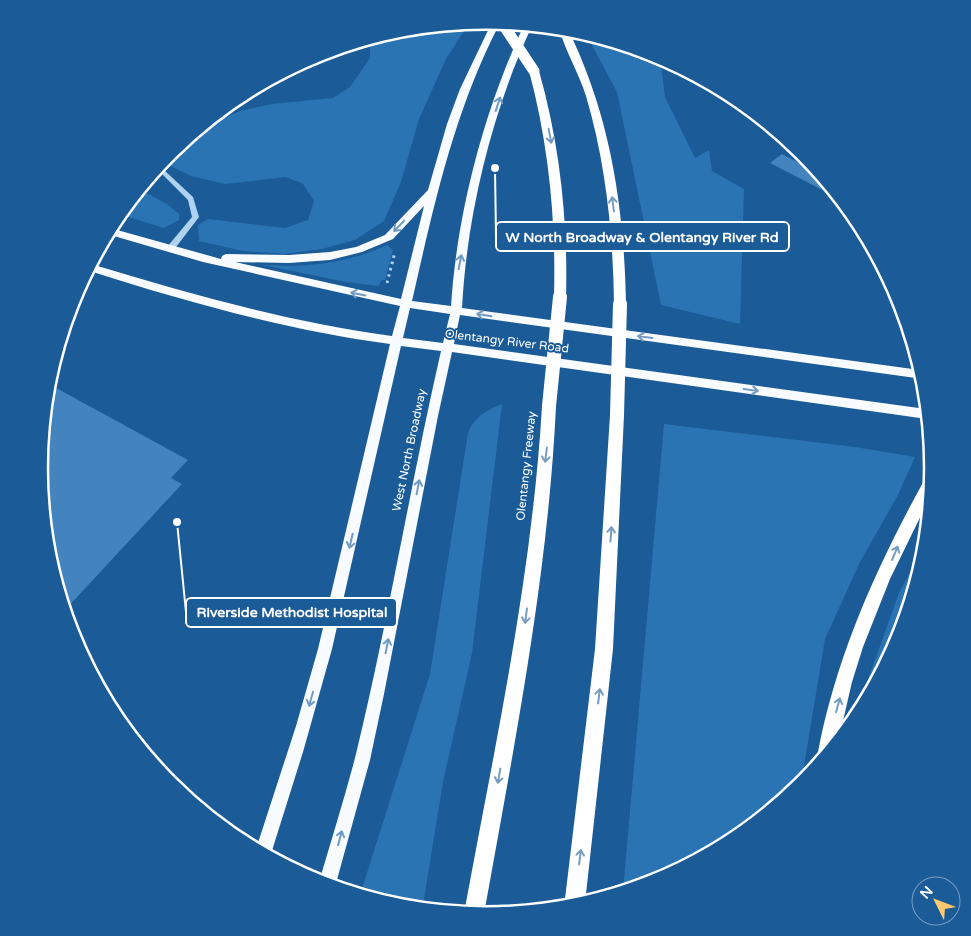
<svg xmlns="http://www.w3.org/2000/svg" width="971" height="936" font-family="'Varela Round',sans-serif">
	<rect width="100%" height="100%" fill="#1a5b98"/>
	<path fill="#2a74b4" d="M469 23 446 59 419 119 401 182 384 221 355 240 322 249 284 254 243 251 199 241 198 225 208 219 285 228 308 220 314 201 303 184 286 177 225 184 191 176 162 162 170 152 207 121H217L240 111 272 104 333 98 350 87 370 58V38L399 30Z
		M586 34 660 57 665 97 695 158 709 150 712 171 744 189 740 324 661 305 617 92Z
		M139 189 167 204 179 214V220L164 228 119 214Z
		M387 245 393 250 385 280H382L378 286 346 282 263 265C305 268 349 263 387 245Z
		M502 404 472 653 443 782 423 905 422 908 398 906 360 895 430 674 468 433C475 416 486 411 502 404Z
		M664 424 855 447 915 457 898 495 860 562 825 639 801 784 733 840 656 881 623 891Z
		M925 544 924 555 898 639 863 705 866 685 899 593Z"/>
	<path fill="#4384bf" d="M782 154 820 174 840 199 770 163Z
		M47 383 188 460 171 478 182 484 64 611 47 555 39 468Z"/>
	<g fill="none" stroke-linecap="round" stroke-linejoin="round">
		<path stroke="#afd2f1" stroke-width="3" stroke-dasharray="2.5 4" stroke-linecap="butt" d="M387 283 395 252"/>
		<path fill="#afd2f1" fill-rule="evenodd" d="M291 68V70H286Z
			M158 166 164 170 193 197 199 217 173 251H167V247L192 217 188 200 160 172 155 170Z"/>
		<path fill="#f8fbff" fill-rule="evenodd" d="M492 22 500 23C454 111 434 205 412 301L451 306C457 213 484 110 524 25L532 26C492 111 467 214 462 308L920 370 923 379 460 315 454 344 926 409 927 419 452 352 438 416 384 694 370 760 335 887 319 882C331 841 344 800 355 758 388 623 410 486 441 351L401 346 332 649 303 752 270 857 256 849 296 726 318 649 390 344C287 330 186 302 87 270L91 264C190 294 289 322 392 336L400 306 203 262 107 234 110 228 221 259 222 256 226 254 289 255 330 252 356 247 385 235 428 190 447 124 460 89ZM424 206 401 299 235 262 289 263 330 260 362 252 393 239ZM410 308 450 314 443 343 403 338Z"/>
		<path fill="#fff" fill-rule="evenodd" d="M559 28 568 29C611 118 624 206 626 304L625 307H615L614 304C613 233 606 164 586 96 579 73 565 51 559 28Z
			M534 68 539 71C560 145 568 220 566 297L565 300H555L554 297C556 220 549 146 529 71Z
			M549 400 554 402 556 406C548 577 514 746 484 914L464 913C495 745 532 577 542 406L544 402Z
			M617 409 622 411 624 415 613 649 585 903 564 907 595 649 610 415 612 411Z
			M932 475 929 499 890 579 863 647 852 682 839 738 822 759 818 752C837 653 878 564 926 477Z"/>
		<path stroke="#fff" stroke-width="11" d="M502 23 534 71"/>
		<path stroke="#fff" stroke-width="14" d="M549 406 560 297
			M617 415 620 304"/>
	</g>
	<defs><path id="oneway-shaft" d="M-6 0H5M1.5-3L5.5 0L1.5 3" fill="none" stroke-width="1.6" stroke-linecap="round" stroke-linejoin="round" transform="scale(1.25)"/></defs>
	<g stroke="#739bc1">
		<use href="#oneway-shaft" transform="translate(498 104) rotate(-72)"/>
		<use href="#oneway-shaft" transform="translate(399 226) rotate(134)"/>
		<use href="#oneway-shaft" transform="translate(460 262) rotate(-79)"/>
		<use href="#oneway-shaft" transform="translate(358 294) rotate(-169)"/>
		<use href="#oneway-shaft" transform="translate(484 315) rotate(-171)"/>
		<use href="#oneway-shaft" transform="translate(645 337) rotate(-172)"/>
		<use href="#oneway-shaft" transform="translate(751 390) rotate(8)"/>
		<use href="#oneway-shaft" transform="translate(418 487) rotate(-79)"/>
		<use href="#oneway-shaft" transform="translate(351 541) rotate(103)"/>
		<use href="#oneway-shaft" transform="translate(387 646) rotate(-79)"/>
		<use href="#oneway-shaft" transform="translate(311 699) rotate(106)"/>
		<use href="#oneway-shaft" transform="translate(340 838) rotate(-75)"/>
	</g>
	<g stroke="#769dc1">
		<use href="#oneway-shaft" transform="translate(550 136) rotate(79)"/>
		<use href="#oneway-shaft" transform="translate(613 204) rotate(-97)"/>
		<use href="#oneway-shaft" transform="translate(546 455) rotate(97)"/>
		<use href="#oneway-shaft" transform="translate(611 534) rotate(-86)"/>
		<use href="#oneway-shaft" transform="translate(895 553) rotate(-67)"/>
		<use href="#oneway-shaft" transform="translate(526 616) rotate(97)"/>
		<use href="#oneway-shaft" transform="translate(599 696) rotate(-83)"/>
		<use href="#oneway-shaft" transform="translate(838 705) rotate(-75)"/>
		<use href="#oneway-shaft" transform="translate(499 776) rotate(100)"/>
		<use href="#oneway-shaft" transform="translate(580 857) rotate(-83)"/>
	</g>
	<g text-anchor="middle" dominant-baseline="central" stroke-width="4" stroke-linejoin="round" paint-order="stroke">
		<g font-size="12" fill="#fff" stroke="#1a5b98">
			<text transform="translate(507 341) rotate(7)">Olentangy River Road</text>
			<text transform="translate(409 450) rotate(-78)">West North Broadway</text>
			<text transform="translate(526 466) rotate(-84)">Olentangy Freeway</text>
		</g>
	</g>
	<path d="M0 0H971V936H0ZM48 468a438 438 0 1 1 876 0a438 438 0 1 1-876 0Z" fill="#1a5b98" fill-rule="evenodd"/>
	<path fill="none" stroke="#fff" stroke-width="2.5" d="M48 468a438 438 0 1 1 876 0a438 438 0 1 1-876 0Z"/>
	<path fill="none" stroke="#fff" stroke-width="2" d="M495 168L496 237M177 522L186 612"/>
	<g fill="#fff" stroke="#1a5b98" stroke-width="2">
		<circle cx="495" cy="168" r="5"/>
		<circle cx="177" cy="522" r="5"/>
	</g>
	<g fill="#1a5b98" stroke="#fff" stroke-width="2">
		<rect x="496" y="222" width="293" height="29" rx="5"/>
		<rect x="186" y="598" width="211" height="29" rx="5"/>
	</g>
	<g font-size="14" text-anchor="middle" font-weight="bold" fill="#fff">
		<text x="642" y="242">W North Broadway &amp; Olentangy River Rd</text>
		<text x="292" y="617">Riverside Methodist Hospital</text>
	</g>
	<g transform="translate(936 901) rotate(312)"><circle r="24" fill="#1a5b98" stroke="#769dc1"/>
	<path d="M0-4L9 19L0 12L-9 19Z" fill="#ffca6e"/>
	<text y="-8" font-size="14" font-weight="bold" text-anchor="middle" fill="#ffffff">N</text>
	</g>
</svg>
